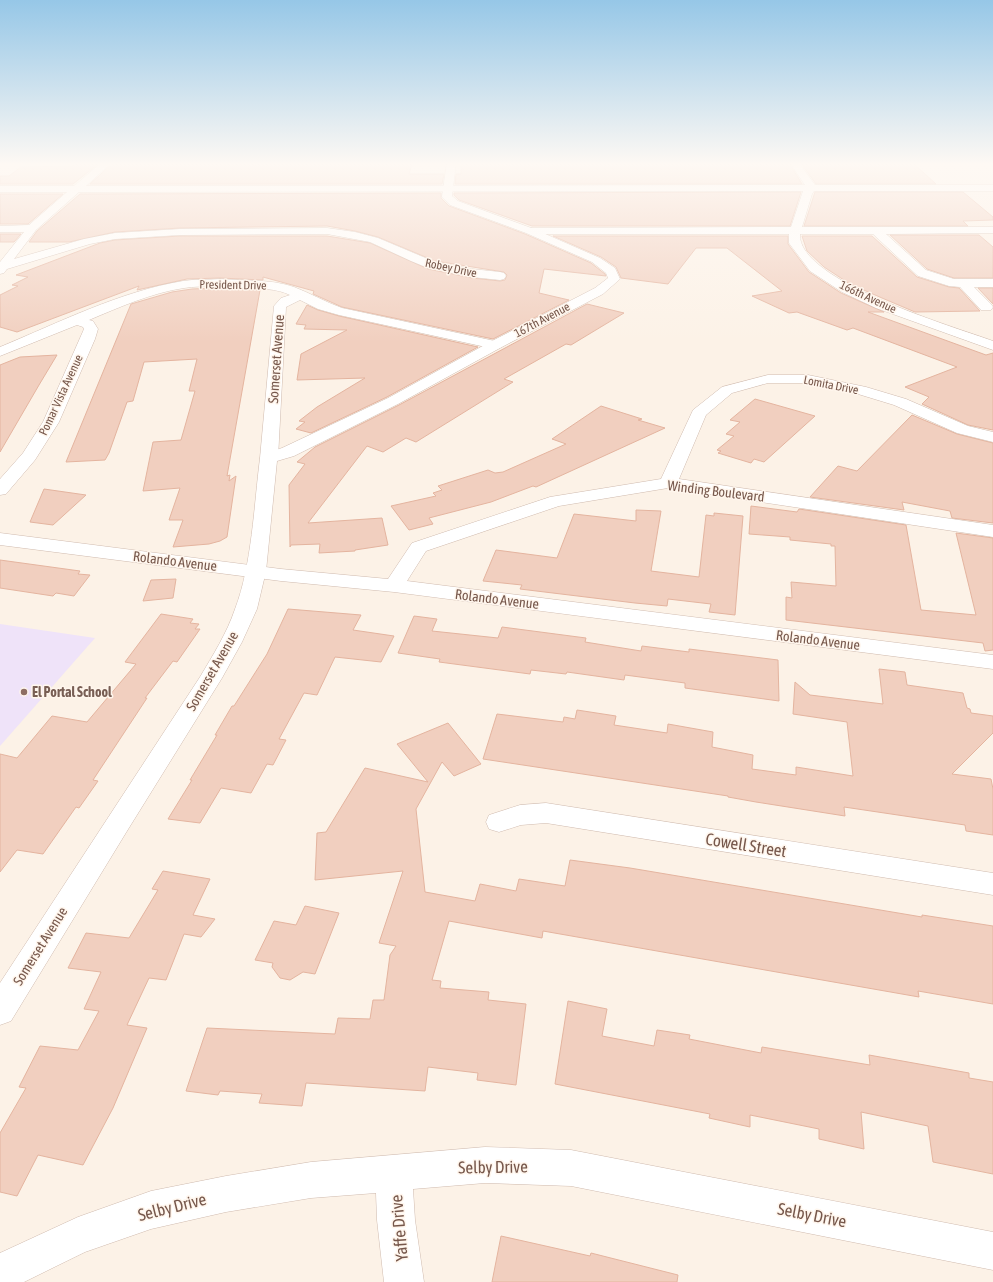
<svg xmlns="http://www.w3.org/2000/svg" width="993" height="1282" font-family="'Asap Condensed',sans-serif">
	<rect width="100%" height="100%" fill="#fcf2e7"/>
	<path fill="#efe3f9" d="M0 624 95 638 0 746Z"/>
	<path fill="#f1cfbf" stroke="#e4b49f" d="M252 163H412L409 174H444L442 184H90L112 164 250 165Z
		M461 163H679V164L789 163 802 184H455L456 174H461Z
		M801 163H913L936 184H816Z
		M74 164H98L73 184H0V176H9L21 167 72 166Z
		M801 192 790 226H532L459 200 454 195V193Z
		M815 192H963L993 217V220L963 221 968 226H804Z
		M441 193V198L449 206 525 234 591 263 605 274 606 276 544 269 539 293 569 300 493 339 342 307 313 294 314 291 263 277V280L220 278 187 279 137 290 139 286 17 332 0 327V295L18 286 12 285 28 277 16 275 100 243 115 240 180 236H327L370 243 428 269 472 278 500 281 505 280 507 275 504 272 435 261 378 237 355 231 327 226 180 228 115 232 69 242H29L37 231 80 194Z
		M0 194H63L28 224H0Z
		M0 234H21L14 242H0Z
		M890 235H979L993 247V278H954L927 269Z
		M553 236H788V244L809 272 841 293 884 312H868L986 355 993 353V430L968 425 922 404 929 397 905 387 957 367 853 328 847 330 797 312 789 313 752 296 782 291 727 248H696L668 284 621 278 616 267 601 257Z
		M802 236H872L917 277 949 287 959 288 980 311 915 312 882 298 850 284 824 267 807 251Z
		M214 288 260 290 227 476 230 475 229 481 236 476 227 537 220 541 209 544 173 547 183 520H169L180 488 143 491 153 442 181 440 195 391H189L197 359 144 362 133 401 127 402 109 453 105 460 66 462 131 304 172 292 192 289Z
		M978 288H993V304L992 303Z
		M587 304 624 313 571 345 566 344 504 379 513 382 416 442 406 438 383 452 367 446 308 523 382 518 388 545 355 550V551L319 553 320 544 291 545 290 547 289 485 305 464 297 462 315 447 399 405Z
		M307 305 318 310 339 316 478 347 387 397 311 433 296 429 305 422 299 421 317 407 365 378 297 380 301 354 347 330 304 329 306 325 296 324Z
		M57 355 39 385 0 452V365L20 357Z
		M755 399 815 416 764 462 754 459 751 463 718 453 721 451 717 450 734 436 726 434 740 422 730 420Z
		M601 406 642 419 638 420 665 428 536 487 533 486 491 502 429 518 433 524 409 530 391 506 436 496 433 493 442 490 438 486 488 470 495 473 503 472 566 444 552 439Z
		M912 415 957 434 993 443V523L952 518 950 511 902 502 904 510 810 497 838 466 857 471Z
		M44 489 86 495 53 525 30 522Z
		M751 506 797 512 799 509 906 525 921 610 976 615 956 533 993 538V650L985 651 983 643 786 620V597L792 598 791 582 836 586 835 546H831V544L790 540V537L749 534Z
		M636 510 661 511 651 571 699 577 706 515 714 516V513L743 516 735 615 709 612 711 604 668 599 667 606 635 603 520 589 522 585 483 581 496 550 557 558 574 514 636 521Z
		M0 560 80 571 78 574 90 575 74 596 56 593 53 596 0 588Z
		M176 579 173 598 143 601 151 580Z
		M288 609 361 615 353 630 394 636 381 662 335 657 317 695 304 693 279 739 286 740 273 765 267 764 251 793 221 788 200 823 168 819 192 780H190L217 735H215L232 706H234L267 654Z
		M161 614 193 619 190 623 199 624 195 629H200L177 662 173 661 145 698H147L93 780 98 781 79 808 76 807 43 854 17 850 0 872V754L17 758 52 716 87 722 136 664 125 662Z
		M414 616 437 619 432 631 498 638 502 627 586 638 585 642 641 651 642 646 689 652V649L778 660 779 701 685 688V683L625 675 624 680 567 672 566 674 531 670 530 674 439 662 440 659 398 653Z
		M879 669 905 672 907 685 963 693 967 708 970 709 971 713 993 716V733L952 774 991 779 993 789V835L966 831 965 825 844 807 845 816 756 802 728 797V796L483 759 497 714 563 722 564 717 575 719 577 710 616 716 614 725 667 733 668 724 713 732 712 747 753 755 752 769 796 775V767L853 776 847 722 793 714 795 682 810 695 883 704Z
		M448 723 481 764 454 776 442 762 416 809 425 892 475 901 480 884 516 891 519 879 565 886 570 860 630 868 922 917V915L993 926V1004L918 991 919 997 543 931 542 938 449 921 432 980 441 981 440 988 489 992 488 1000 526 1004 516 1085 477 1080 478 1073 428 1067 425 1091 306 1083 302 1106 259 1103 262 1094 220 1091 218 1095 186 1091 207 1028 335 1034 338 1018 370 1019 373 1000H384L390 955 396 946 379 943 403 871 315 880 317 833 326 832 365 768 428 782 397 744Z
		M163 871 210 879 193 915 215 919 201 937 184 934 166 980 149 978 127 1025 147 1028 113 1108 83 1165 38 1155 17 1196 0 1192V1133L26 1088 19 1087 40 1046 78 1050 99 1011 84 1009 101 972 68 968 86 933 129 938 158 890 152 889Z
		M305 906 339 913 315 974 303 972 290 980 280 978 272 967 273 963 255 960 274 921 296 925Z
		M568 1001 607 1009 602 1036 654 1046 657 1030 690 1035 689 1039 761 1053 762 1047 870 1065 869 1055 969 1073V1078L993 1082V1174L933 1162 928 1126 861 1112 864 1149 819 1139V1129L750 1115V1127L709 1118 710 1114 555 1084Z
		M501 1236 590 1256 591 1253 678 1275 677 1282H492Z"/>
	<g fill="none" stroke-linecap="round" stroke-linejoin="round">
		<g stroke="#d0bbaf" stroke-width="1">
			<path id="minor" d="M101 163H111L86 186 805 185 790 163H799L815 185H993V191H814L812 194 802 227H993V233L886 234 926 270 954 279H993V287H974L991 304 993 307 991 310H981L960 287 949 286 918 276 873 234H800C797 281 955 327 993 341V350L876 308 842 292 810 271 789 243V234H530L525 231 530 228 791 227 803 191 79 192 36 230 14 259 84 239 115 233 180 229 327 228 355 232 378 238 435 262 472 269 500 272 504 273 506 276 504 279 500 280 472 277 428 268 411 261 370 242 327 234 180 235 115 239 90 244 7 269 4 273 0 274V262L24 232H0V226L29 225 67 192H0V186H74Z
				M220 279C244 281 271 279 294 287 310 293 325 302 342 308L495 341 500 342 502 345 500 348 495 349 339 315 318 309 300 300 286 307 278 458 275 462 269 463 263 462 260 458 274 306 281 298 290 295C276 288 260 289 245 288 225 287 204 285 184 288 151 293 120 307 89 320L93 321 98 329 95 339 59 422 35 460 6 494 0 495V479L23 453 43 422 84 329 83 327 77 325 0 356V347C58 323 121 291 183 281 195 279 208 280 220 279Z
				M768 375H808L866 387 906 399 968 426 993 432V442L957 433 894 405 858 394 808 383H768L732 393 706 415 679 479 993 525V537L668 488 559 506 426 551 407 581 993 655V669L394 592 281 581 0 545V533L281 569 388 579 412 543 550 497 661 479 693 410 722 387Z
				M546 803 993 873V895L546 823 521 825 499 832 489 829 486 822 489 815 520 805Z
				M485 1147 571 1150 993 1232V1270L571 1186 485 1183 413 1189 415 1220 424 1282H384L377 1220 376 1193 311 1198 226 1212 151 1229 85 1252 24 1282H0V1253L78 1217 151 1191 226 1176 311 1162Z"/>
		</g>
		<g stroke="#d0bbaf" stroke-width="1">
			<path id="tertiary" d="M447 163H456L452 196 458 201 534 229 600 258 615 268 620 279 603 294 500 348 398 404 294 456 277 461 266 571 257 609 242 642 222 678 127 831 11 1021 0 1025V983L200 677C213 655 227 633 235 609 252 565 254 505 260 458L263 454 282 448 388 398 490 342 595 288 608 278 606 273 592 262 526 233 450 205 442 197Z"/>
		</g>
		<use href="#minor" fill="#fff" fill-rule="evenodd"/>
		<use href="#tertiary" fill="#fff" fill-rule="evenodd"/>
	</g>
	<linearGradient id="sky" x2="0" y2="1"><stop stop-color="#96c7e7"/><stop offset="0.48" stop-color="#fef9f4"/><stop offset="1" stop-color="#fef9f4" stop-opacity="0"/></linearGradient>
	<rect width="993" height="342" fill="url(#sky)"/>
	<circle fill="#8d6e63" stroke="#fff6ed" stroke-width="1.5" cx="24" cy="692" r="4"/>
	<g text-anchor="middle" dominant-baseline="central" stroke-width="3" stroke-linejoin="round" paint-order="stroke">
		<g font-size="12" fill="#76574b" stroke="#fff6ed">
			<text transform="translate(451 268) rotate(12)">Robey Drive</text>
			<text transform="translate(233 285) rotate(1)">President Drive</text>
			<text transform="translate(868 297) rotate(25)">166th Avenue</text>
			<text transform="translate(542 320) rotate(-28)">167th Avenue</text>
			<text transform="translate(831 385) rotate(11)">Lomita Drive</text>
			<text transform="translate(61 395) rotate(-65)">Pomar Vista Avenue</text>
		</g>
		<g font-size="14" fill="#76574b" stroke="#fff6ed">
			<text transform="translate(276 359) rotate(-86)">Somerset Avenue</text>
			<text transform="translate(716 491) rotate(7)">Winding Boulevard</text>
			<text transform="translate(175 561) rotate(7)">Rolando Avenue</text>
			<text transform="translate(497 599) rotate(7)">Rolando Avenue</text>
			<text transform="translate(818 640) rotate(7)">Rolando Avenue</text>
			<text transform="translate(212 671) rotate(-60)">Somerset Avenue</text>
			<text transform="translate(40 946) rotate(-58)">Somerset Avenue</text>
		</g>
		<g font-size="14" font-weight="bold" fill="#785e54" stroke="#fff6ed" text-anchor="start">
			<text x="32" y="692">El Portal School</text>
		</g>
		<g font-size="17" fill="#76574b" stroke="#fff6ed">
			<text transform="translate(746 845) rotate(9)">Cowell Street</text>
			<text transform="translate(493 1167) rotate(-1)">Selby Drive</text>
			<text transform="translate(172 1207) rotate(-14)">Selby Drive</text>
			<text transform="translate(812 1215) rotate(11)">Selby Drive</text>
			<text transform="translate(399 1228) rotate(-95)">Yaffe Drive</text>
		</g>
	</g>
</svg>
